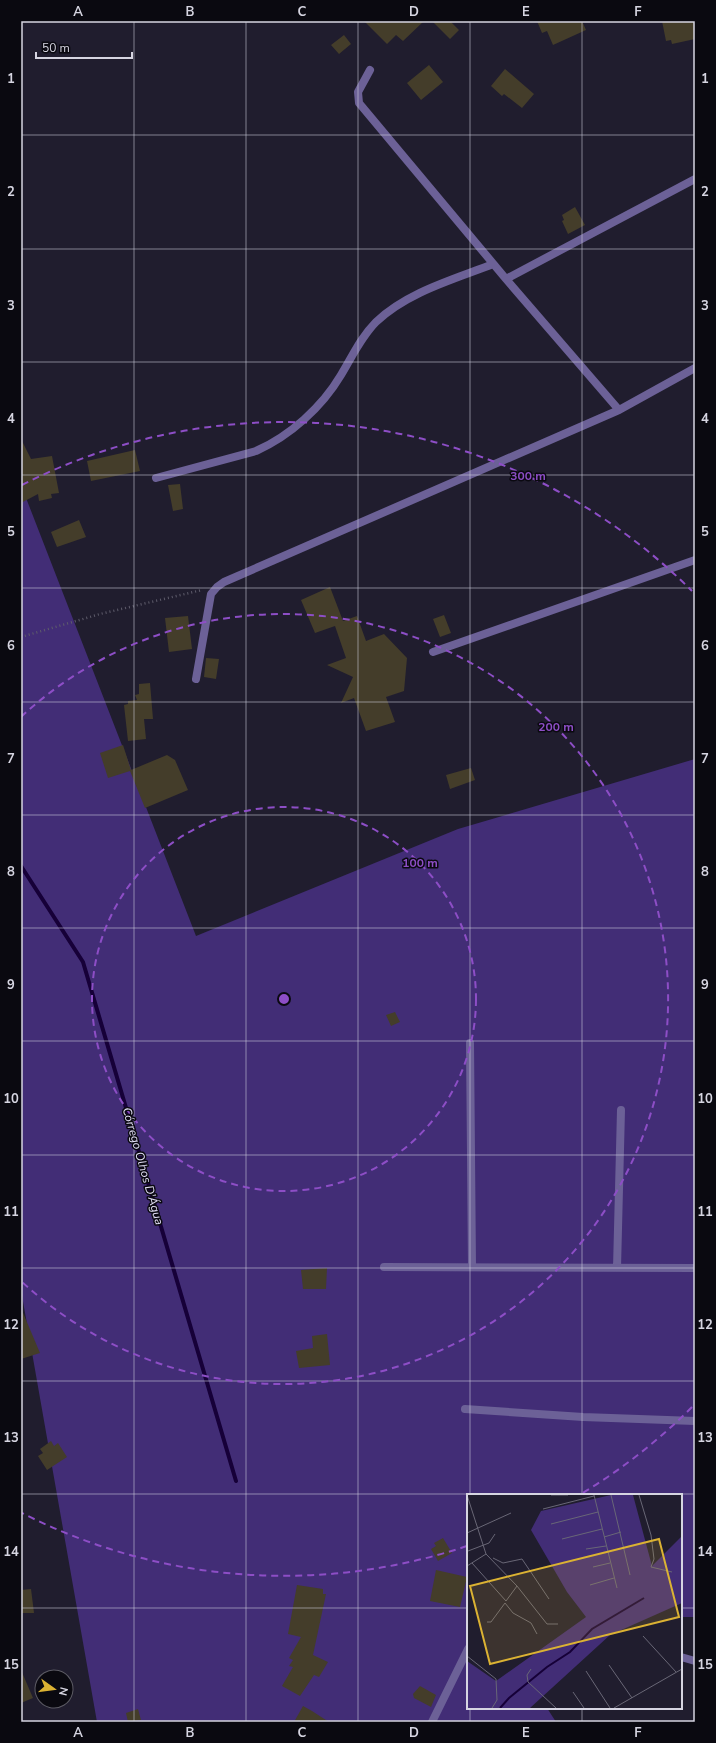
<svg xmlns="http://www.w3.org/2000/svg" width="716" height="1743" font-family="'Nunito Sans',sans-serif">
	<rect width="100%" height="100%" fill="#201d2e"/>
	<path fill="#422d76" d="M21 485 196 936 458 829 695 759V1617H681V1495H468V1708H547L556 1722H97L21 1290Z"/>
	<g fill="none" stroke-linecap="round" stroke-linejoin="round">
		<path stroke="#160038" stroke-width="4" d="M21 866 83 962 236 1481"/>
	</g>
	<path fill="#443d2a" d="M364 21H424L403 41 396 35 387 44Z
		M432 21H450L459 30 450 39Z
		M537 21H582L586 30 553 45 547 31 542 33Z
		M662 21H694L695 39 672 44 671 40 666 41Z
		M344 35 351 44 339 54 331 45Z
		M429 65 443 82 421 100 407 83Z
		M505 69 534 94 522 108 504 94 502 96 491 86Z
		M575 207 585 225 568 234 562 221 564 220 562 215Z
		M21 439 31 459 52 456 59 493 51 494 52 498 39 501 38 494 21 503Z
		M135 450 140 471 91 481 87 461Z
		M180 484 183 509 173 511 168 485Z
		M79 520 86 537 57 547 51 532Z
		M330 587 343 621 357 616 366 641 384 634 407 658 404 691 386 697 395 722 366 731 354 698 341 703 353 677 327 665 346 658 335 626 315 633 301 600Z
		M444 615 451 633 440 637 433 619Z
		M188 616 192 649 169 652 165 618Z
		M206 658 219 659 216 679 204 677Z
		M150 683 153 719H144L146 739 128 741 124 705 128 704V701L137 700 135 695 139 694V684Z
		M123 745 131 770 167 755 175 760 188 790 145 808 130 771 108 778 100 753Z
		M471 768 475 780 450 789 446 775Z
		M395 1012 400 1022 391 1026 386 1015Z
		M327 1268 326 1289H303L301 1270Z
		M21 1308 40 1353 21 1359Z
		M327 1334 330 1365 299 1368 296 1351 313 1348 312 1336Z
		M51 1441 54 1446 58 1443 67 1457 47 1470 38 1456 43 1453 40 1449Z
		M443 1538 452 1553 438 1561 431 1549 436 1546 434 1543Z
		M436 1570 467 1577 460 1607 430 1601Z
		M297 1585 323 1589V1594H326L313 1655 328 1662 319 1677 314 1675 300 1696 282 1686 293 1667 289 1666 293 1660 289 1658 301 1637 288 1634Z
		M31 1589 34 1613H21V1590Z
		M21 1670 33 1698 21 1703Z
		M420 1686 436 1695 431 1707 414 1698 413 1694Z
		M303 1706 312 1711 329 1722H294Z
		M138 1709 141 1720 128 1722 126 1713Z"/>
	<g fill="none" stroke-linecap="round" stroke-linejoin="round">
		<path stroke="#5e5c6b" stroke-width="2.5" stroke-dasharray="1 3" stroke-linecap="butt" d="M21 637 100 614 202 590"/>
		<path stroke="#6c6197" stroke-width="8" d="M370 70 358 92 359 103 506 279
			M619 410 506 279 695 179
			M156 478 256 451C290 436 322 407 341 375 352 357 361 337 376 322 407 292 455 279 493 264
			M433 652 695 560
			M196 679 211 594 217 587 224 582 619 410 695 368
			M470 1043 472 1267
			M384 1267 695 1268
			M617 1268 621 1110
			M465 1409 583 1417 695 1421
			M681 1657 695 1661
			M432 1722 468 1649"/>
	</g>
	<path fill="none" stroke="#d6d5e1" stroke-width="1" stroke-opacity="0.55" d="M134 21V1722M246 21V1722M358 21V1722M470 21V1495M582 21V1495M21 135H695M21 249H695M21 362H695M21 475H695M21 588H695M21 702H695M21 815H695M21 928H695M21 1041H695M21 1155H695M21 1268H695M21 1381H695M21 1494H695M21 1608H468M681 1608H695M470 1708V1722M582 1708V1722"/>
	<g fill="none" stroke="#8d4ec6" stroke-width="2" stroke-dasharray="7 5">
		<circle cx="284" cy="999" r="192"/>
		<path d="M21 717A385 385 0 1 1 21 1281"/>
		<path d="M692 1407A577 577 0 0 1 581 1494M467 1546A577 577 0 0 1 22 1513M22 485A577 577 0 0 1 692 591"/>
	</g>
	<g text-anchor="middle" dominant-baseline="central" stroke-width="3" stroke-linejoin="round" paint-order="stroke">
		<g font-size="12" font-style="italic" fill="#e3dff7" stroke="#0a0910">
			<text transform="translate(143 1166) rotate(74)">Córrego Olhos D'Água</text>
		</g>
	</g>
	<g transform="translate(467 1494)">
		<rect width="215" height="215" fill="#201d2e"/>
		<path d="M144 1H166L185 72 215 42V109L143 141 63 214H0V167L29 187 119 123 100 98 64 36 74 17Z" fill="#422d76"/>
		<path fill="none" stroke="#160038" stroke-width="2" d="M33 214 42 204 80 173 103 158 125 135 177 104"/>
		<path fill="none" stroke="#696776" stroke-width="1" d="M84 1H101M127 1 150 94M144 1 163 81M172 1 184 41 187 65 184 73 205 78M76 15 127 2M84 30 131 18M0 39 44 19M137 43 154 38M95 45 135 35M119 55 139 52M1 57 22 49 28 40M19 60 50 92 80 130H91M26 64 36 69 55 65 82 105M5 69 39 107 50 92M0 72 19 60 0 1M126 73 143 69M123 91 147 84M38 109 46 119 64 129 70 140M20 128H24L38 109M176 142 209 178M0 162 29 185 30 206 25 214M142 171 165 204M64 175 60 181 61 188 89 214M119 177 143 214M106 198 117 214M147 214 215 175"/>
		<path fill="#dbb233" fill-opacity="0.15" stroke="#dbb233" stroke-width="2" d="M192 45 212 123 23 170 3 92Z"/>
		<rect width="215" height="215" fill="none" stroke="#d6d5e1" stroke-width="2"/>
	</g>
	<circle cx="284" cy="999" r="6" fill="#8d4ec6" stroke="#0a0910" stroke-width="2"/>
	<g font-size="12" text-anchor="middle" font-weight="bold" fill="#8d4ec6" stroke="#0a0910" stroke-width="3" stroke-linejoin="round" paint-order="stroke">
		<text x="528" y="480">300 m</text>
		<text x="556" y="731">200 m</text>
		<text x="420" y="867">100 m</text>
	</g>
	<rect width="716" height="1743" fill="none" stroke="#0a0910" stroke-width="44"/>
	<g transform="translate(54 1689) rotate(104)"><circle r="19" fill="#0a0910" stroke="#5c5b64"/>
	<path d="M0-3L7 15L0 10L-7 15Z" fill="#dbb233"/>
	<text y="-6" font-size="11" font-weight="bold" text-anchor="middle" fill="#d6d5e1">N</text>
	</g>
	<path d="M36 52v6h96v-6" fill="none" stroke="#d6d5e1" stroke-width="2"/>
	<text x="42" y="52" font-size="12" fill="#d6d5e1" stroke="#0a0910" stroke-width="3" paint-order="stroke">50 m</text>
	<rect x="22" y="22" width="672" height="1699" fill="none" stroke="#d6d5e1" stroke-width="1.5"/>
	<g font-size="13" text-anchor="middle" font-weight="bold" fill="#d6d5e1">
		<text x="78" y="16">A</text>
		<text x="190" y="16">B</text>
		<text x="302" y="16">C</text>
		<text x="414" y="16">D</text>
		<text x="526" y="16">E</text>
		<text x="638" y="16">F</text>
		<text x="11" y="83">1</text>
		<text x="705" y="83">1</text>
		<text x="11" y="196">2</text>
		<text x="705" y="196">2</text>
		<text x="11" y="310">3</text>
		<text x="705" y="310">3</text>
		<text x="11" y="423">4</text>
		<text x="705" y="423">4</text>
		<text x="11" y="536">5</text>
		<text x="705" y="536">5</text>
		<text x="11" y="650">6</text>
		<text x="705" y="650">6</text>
		<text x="11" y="763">7</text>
		<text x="705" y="763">7</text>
		<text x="11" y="876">8</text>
		<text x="705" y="876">8</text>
		<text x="11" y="989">9</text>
		<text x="705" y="989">9</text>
		<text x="11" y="1103">10</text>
		<text x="705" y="1103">10</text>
		<text x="11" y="1216">11</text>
		<text x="705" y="1216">11</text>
		<text x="11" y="1329">12</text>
		<text x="705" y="1329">12</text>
		<text x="11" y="1442">13</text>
		<text x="705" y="1442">13</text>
		<text x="11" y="1556">14</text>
		<text x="705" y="1556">14</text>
		<text x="11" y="1669">15</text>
		<text x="705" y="1669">15</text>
		<text x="78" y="1737">A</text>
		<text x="190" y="1737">B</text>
		<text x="302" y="1737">C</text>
		<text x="414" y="1737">D</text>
		<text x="526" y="1737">E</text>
		<text x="638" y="1737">F</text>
	</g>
</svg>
